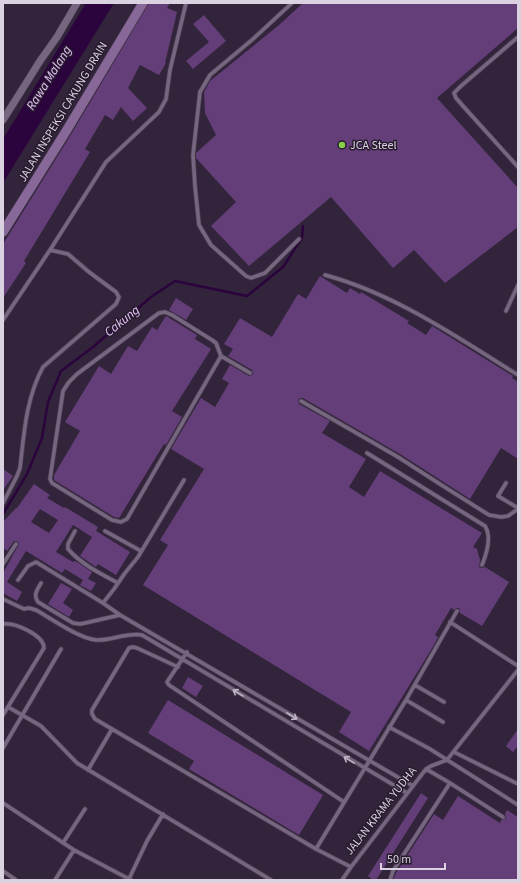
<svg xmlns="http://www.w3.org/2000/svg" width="521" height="883" font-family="'Source Sans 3',sans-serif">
	<rect width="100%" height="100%" fill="#32243a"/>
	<path fill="#2c043d" d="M86 3H114L3 183V139Z"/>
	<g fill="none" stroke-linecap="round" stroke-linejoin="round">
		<path stroke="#2c043d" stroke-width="2.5" d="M3 514 27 474 42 438 48 402 61 371 93 347 151 297 175 281 247 296 283 267 302 238 303 226"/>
	</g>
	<path fill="#643e79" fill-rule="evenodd" d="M149 3H170L167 8 177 12 165 63H166L159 75 140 65 128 88 147 108 133 121 121 107 113 120 105 115 85 149 90 152 24 261 26 263 3 298V244L70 136Z
		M303 3H518V28L437 98 518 188V227L445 283 414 250 393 268 331 197 249 266 211 226 236 202 196 158V153L216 135 205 113 204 92 210 81 279 25Z
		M204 15 226 41 193 69 186 61 209 42 193 24Z
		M320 276 347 293 350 288 360 294 361 292 409 321 407 323 426 335 432 326 513 376 512 378 518 382V459L501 448 470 499 400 454 303 398H300L298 400 299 404 330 421 322 433 366 459 349 487 364 497 380 471 482 533 473 547 477 549 480 560 479 567 482 568 485 567 509 582 482 626 460 613 459 608H457L454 610 451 608 435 635 438 637 434 645 369 751 339 732 351 712 143 585 168 545 160 540 204 469 171 449 201 398 215 407 229 383 222 379 230 365 249 376 253 374 252 370 228 356 233 349 224 344 240 318 272 337 298 294 306 299Z
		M176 298 193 309 186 320 169 310Z
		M166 316 197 335 195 339 211 349 172 411 182 417 166 445 164 444 119 518 114 517 54 480V475L80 431 65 422 99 366 111 374 128 346 137 351 152 327 157 330Z
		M3 469 13 476 3 490Z
		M34 484 50 495 47 498 64 508 65 507 98 527 96 531 130 552 116 575 98 564 96 567 80 556 92 537 73 525 56 552 73 562 74 561 77 562 92 572 88 579 96 583 91 591 80 585 83 580 65 569 62 573 26 551 7 582 22 592 17 601 3 593V573L19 544 17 541H14L7 551 3 548V522L16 508H17ZM40 509 58 520 49 533 31 522Z
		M61 583 72 589 63 603 73 610 69 617 48 604Z
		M188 677 203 686 196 697 182 688Z
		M168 700 323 795 299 835 189 769 194 761 148 733Z
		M518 729V746L513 752 506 746Z
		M421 793 428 798 376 880H373L368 876Z
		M458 796 500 823 501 820 506 818 505 814 507 810 518 817V880H393L396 873 434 814 443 820Z"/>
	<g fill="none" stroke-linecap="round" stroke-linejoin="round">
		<g stroke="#4c4053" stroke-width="5">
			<path id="lane" d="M292 3 253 39 210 75 200 92 193 155 195 186 199 225 211 245 246 276 251 278 265 273 299 239
				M518 37 461 86 454 93 456 98 463 106 518 167
				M325 275C395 294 457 337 518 375
				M506 311 518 285
				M3 320 50 250 106 162 159 112 166 99 170 70 186 3
				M221 356 216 343 212 340 172 315 165 312 159 313 77 374 69 382 63 391 50 479 52 483 112 520 121 522 127 519 221 356 250 373
				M301 401 398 457 443 486 489 515 501 517 508 516 518 509
				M367 453 485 526C492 537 487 553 482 565
				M506 483 498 496 518 508
				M3 503 17 476 20 468C24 434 26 398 43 367L116 304 119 297 116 292 89 272 68 254 50 250
				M75 531 68 544V549C81 564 101 574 118 583
				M105 531 141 551
				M3 564 16 544
				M18 580 28 566 36 562 103 603 120 615
				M41 583C37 590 33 595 38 602L73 623 80 624 85 623 120 615 413 786
				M3 599 24 609 29 608 36 610C52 619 78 638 96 640 111 641 127 632 142 635L407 793
				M103 603 114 589 125 573 138 557 184 480
				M450 622 518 666
				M3 624C14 622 44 635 44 648L3 715
				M187 652 167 682 169 685 344 802
				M178 667 137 648 133 647 129 648 92 710V714L95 719 316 849 406 700 457 611
				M415 685 444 702
				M406 700 443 722
				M8 707 41 726 77 763 271 880
				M389 727 430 749 518 805
				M3 748 61 649
				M454 752 518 784
				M426 769 450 783
				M88 770 112 729
				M3 803 74 850 131 880
				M63 843 85 809
				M316 849 351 867
				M3 871 16 880
				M129 879 147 841 163 814
				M55 880 74 850
				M342 880 351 867 426 769 431 766 447 760 518 670
				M390 880 393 871 450 783 503 817"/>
		</g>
		<g stroke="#4c4053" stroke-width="8">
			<path id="street" d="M3 120 40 61 57 37 77 3"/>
		</g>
		<g stroke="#4c4053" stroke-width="10">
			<path id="secondary" d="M3 232 65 133 143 3"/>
		</g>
		<use href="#lane" stroke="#76667f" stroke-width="3.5"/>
		<use href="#street" stroke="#76667f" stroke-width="7"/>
		<use href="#secondary" stroke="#886899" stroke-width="9"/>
	</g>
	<defs><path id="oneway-shaft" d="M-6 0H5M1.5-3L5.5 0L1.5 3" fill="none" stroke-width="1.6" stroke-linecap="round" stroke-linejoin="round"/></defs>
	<g stroke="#c1b7c8">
		<use href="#oneway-shaft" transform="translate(238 693) rotate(-149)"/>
		<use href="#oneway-shaft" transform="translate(292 716) rotate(31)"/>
		<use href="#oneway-shaft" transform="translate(349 760) rotate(-149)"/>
	</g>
	<circle fill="#88cf49" stroke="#281b2f" stroke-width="1.5" cx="342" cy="145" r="4"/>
	<g text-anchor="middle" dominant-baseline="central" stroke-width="3" stroke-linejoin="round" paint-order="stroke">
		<g font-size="12" fill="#dad2e0" stroke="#281b2f">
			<text transform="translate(63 112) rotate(-59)">JALAN INSPEKSI CAKUNG DRAIN</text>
			<text transform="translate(381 811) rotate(-52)">JALAN KRAMA YUDHA</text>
		</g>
		<g font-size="12" fill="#dad2e0" stroke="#281b2f" text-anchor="start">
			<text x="350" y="145">JCA Steel</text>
		</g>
		<g font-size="13" font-style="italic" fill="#e5c4f8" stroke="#281b2f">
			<text transform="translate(49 78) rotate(-58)">Rawa Malang</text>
			<text transform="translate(122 321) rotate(-39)">Cakung</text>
		</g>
	</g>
	<rect width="521" height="883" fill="none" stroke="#dad2e0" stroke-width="8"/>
	<path d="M381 863v6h64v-6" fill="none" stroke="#dad2e0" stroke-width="2"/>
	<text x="387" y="863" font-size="12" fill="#dad2e0" stroke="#281b2f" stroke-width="3" paint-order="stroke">50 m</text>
</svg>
